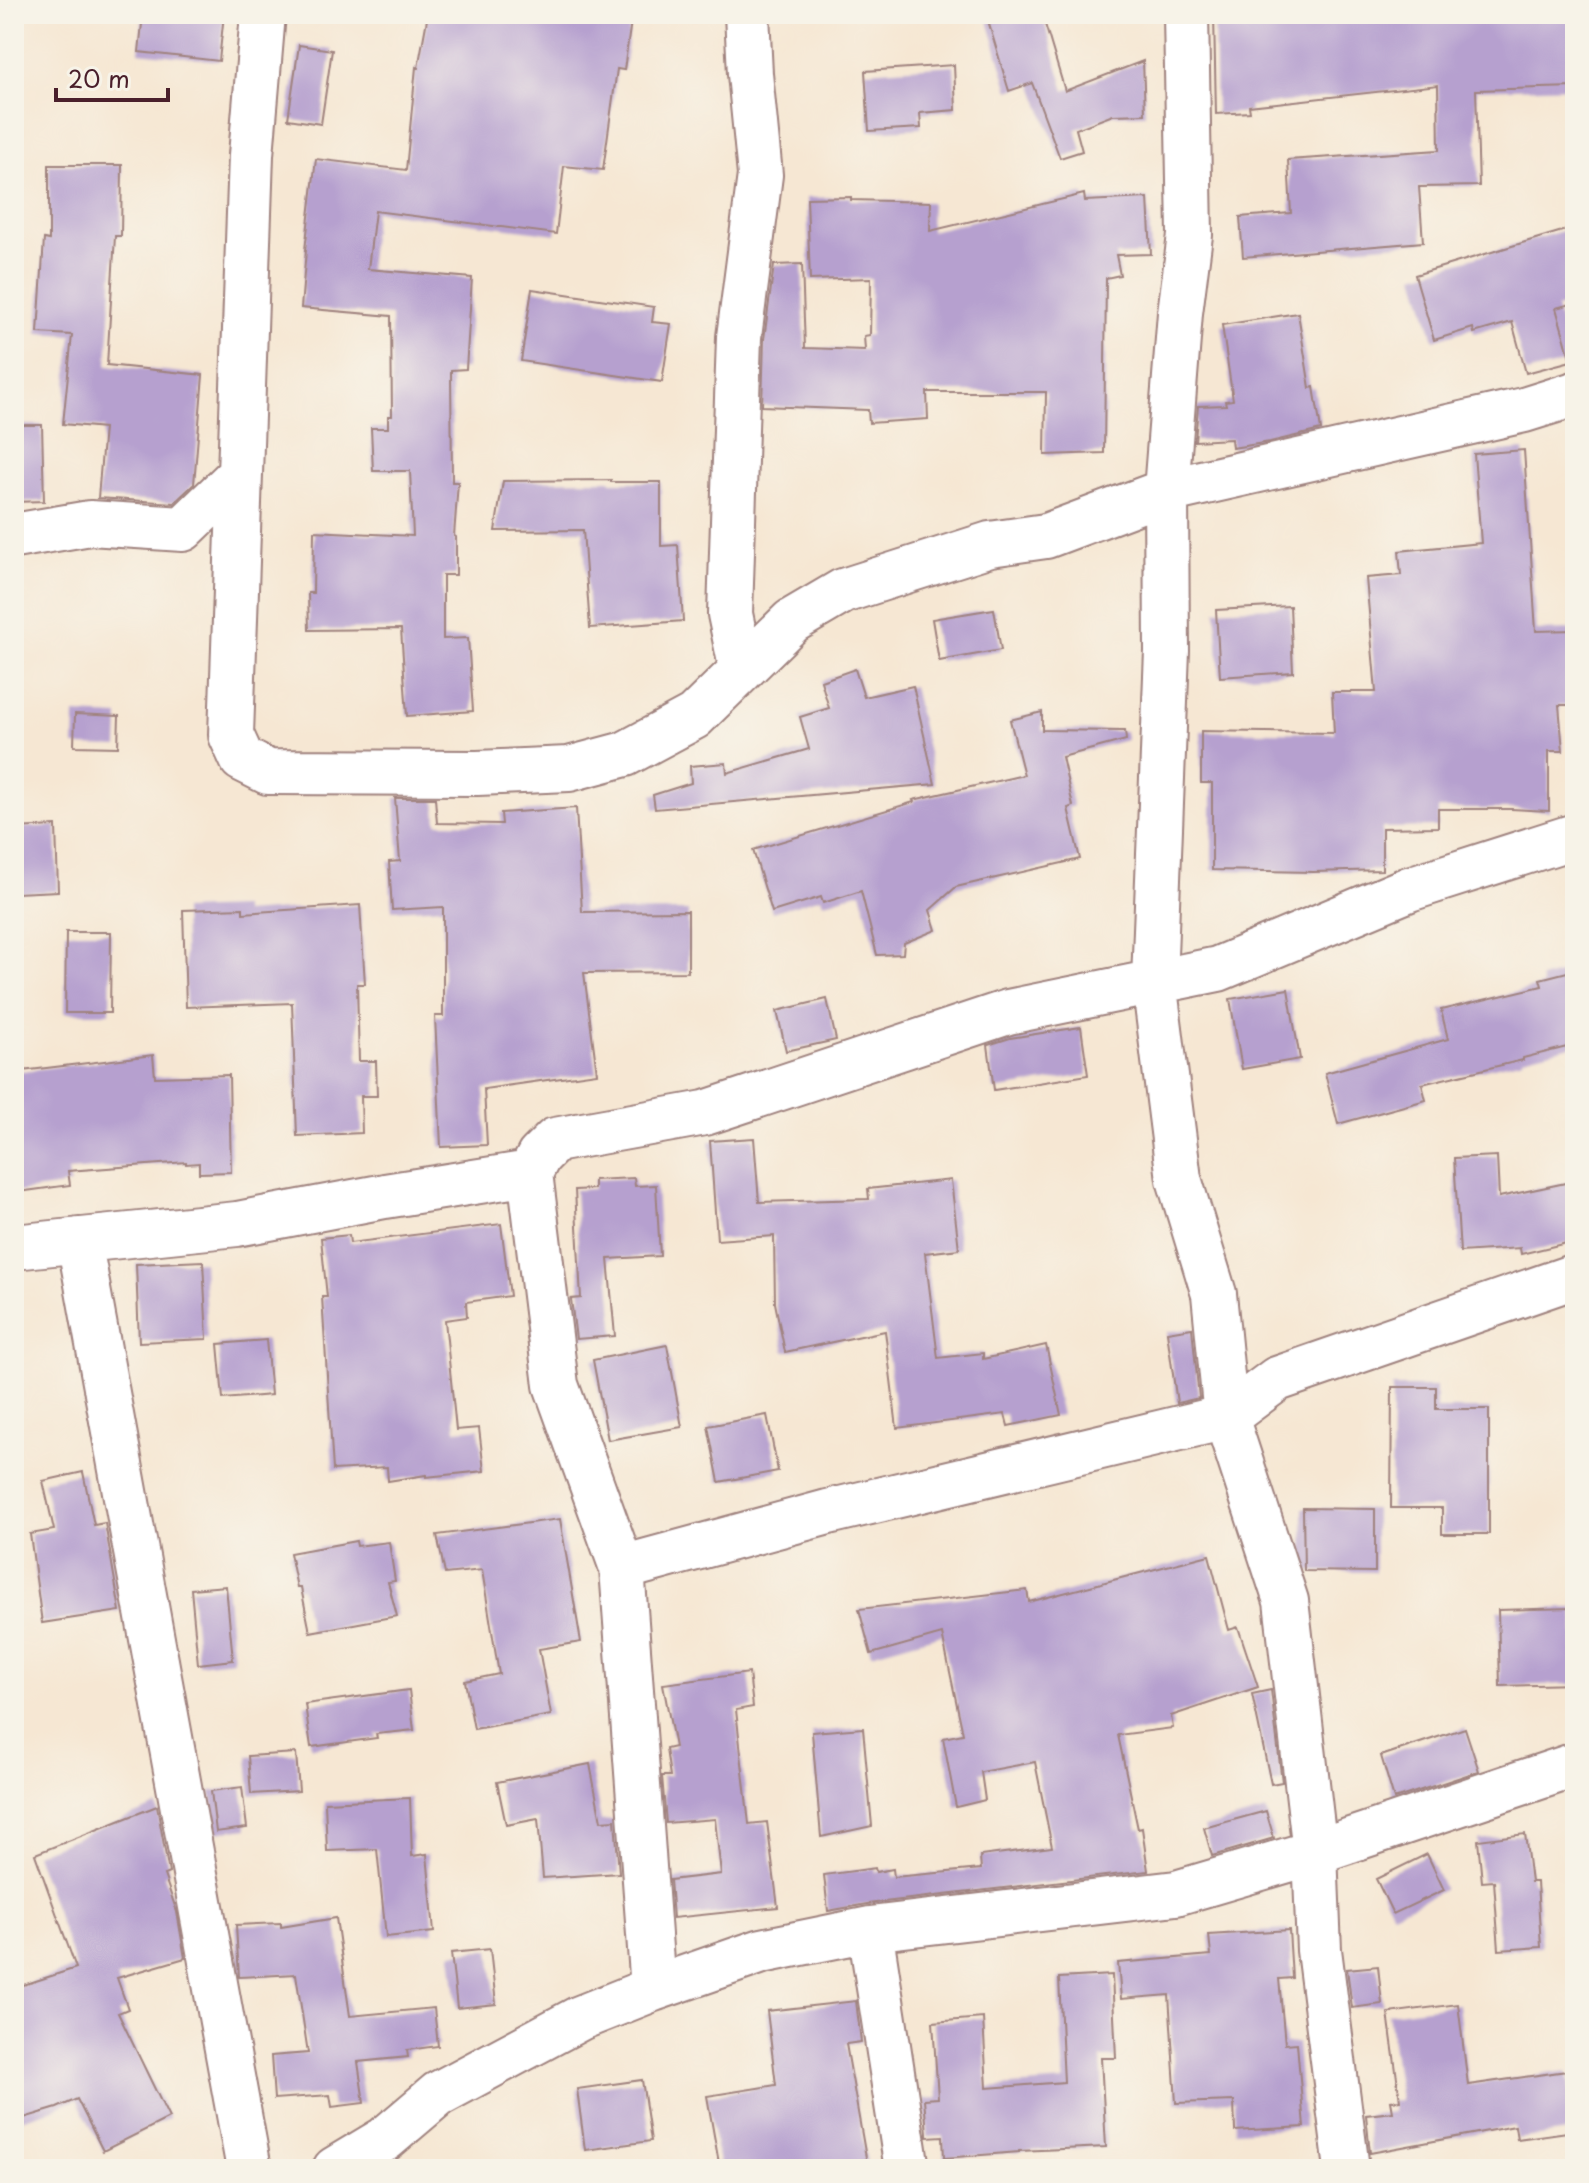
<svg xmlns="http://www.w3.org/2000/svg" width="1589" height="2183" font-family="'Playpen Sans',sans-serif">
	<rect width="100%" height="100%" fill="#f7f3e8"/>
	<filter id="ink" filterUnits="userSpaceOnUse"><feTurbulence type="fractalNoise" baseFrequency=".0125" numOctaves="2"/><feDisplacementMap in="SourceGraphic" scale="16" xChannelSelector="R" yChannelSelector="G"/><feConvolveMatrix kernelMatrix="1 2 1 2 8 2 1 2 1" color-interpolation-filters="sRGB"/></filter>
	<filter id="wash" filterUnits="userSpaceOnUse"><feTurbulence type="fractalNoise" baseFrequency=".006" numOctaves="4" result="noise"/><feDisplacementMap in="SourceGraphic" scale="32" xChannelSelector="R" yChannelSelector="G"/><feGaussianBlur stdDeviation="1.8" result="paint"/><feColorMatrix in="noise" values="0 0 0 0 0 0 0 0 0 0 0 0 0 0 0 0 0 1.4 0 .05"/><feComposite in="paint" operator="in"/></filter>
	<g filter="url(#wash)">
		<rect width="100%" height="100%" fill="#f6e7d3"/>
		<g id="blocks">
			<path fill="#b6a0cf" d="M143 14H224L219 61 139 52Z
				M428 14H632L624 70 617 69 603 170 564 166 556 234 375 211 368 269 472 278 466 369 451 370 452 482H458L454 536 456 537V575H443V639L468 638 473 711 407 716 401 629 309 630 308 593H313L314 531 413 536 410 471H373L371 428H388V416H392L391 316 301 308 306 250H305L316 159 406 170 416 67 418 68Z
				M986 14H1042L1065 91 1143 61 1145 114 1113 115 1076 129 1082 151 1060 158 1032 83 1009 91Z
				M1214 14H1423V17L1575 14V87L1476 90 1479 186 1419 187 1423 242 1243 257 1240 217 1291 213 1288 160 1439 150 1438 85 1249 106 1250 112 1216 114Z
				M299 45 332 50 321 124 288 119Z
				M954 65 956 110 920 113 921 128 869 131 865 71Z
				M49 165H122L121 236H115L107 365 203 375 194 484 174 503 98 498 104 428 63 424 72 335 38 333 44 239 49 240Z
				M1084 194 1085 201 1148 198 1151 254 1116 255 1120 275 1106 278 1104 453 1045 455 1046 392H927L928 419 869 423 868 410 762 406 764 339 774 265 802 264 805 348 865 350 864 336 870 335 871 278 810 280 807 198 851 197V200L931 202 930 231Z
				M1569 229 1575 249V303L1556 308 1571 361 1526 373 1512 322 1474 333 1473 328 1434 340 1415 275Z
				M532 289 654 307 652 322 671 324 662 382 521 361Z
				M1298 313 1310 388 1314 387 1321 430 1270 442 1232 448 1231 439 1195 441 1198 406 1226 405 1225 401 1233 400 1222 325Z
				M14 425H42L44 501 14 502Z
				M1524 450 1536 631 1575 630V705H1559L1563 751H1549V811L1511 809H1438V827L1382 828V870L1313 872 1212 870V783H1201V731L1334 733 1332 692H1376L1366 578 1401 575 1399 551 1481 543 1474 454Z
				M611 480V482H661V546L678 545 683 621 590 628 583 530 495 531 503 481Z
				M1290 606 1293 672 1220 677 1216 610Z
				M994 609 1001 650 939 661 932 619Z
				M855 669 864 697 913 686 935 784 655 809 653 795 691 783 690 766 726 763 727 773 809 749 800 717 829 708 821 681Z
				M1042 712V730L1125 731 1126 740 1062 757 1073 806 1068 808 1080 859 956 887 930 910 936 930 904 943 903 954 877 955 861 891 823 903 821 897 772 912 753 850 914 802 913 800 1024 775 1010 720Z
				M75 714 119 716 118 747 74 746Z
				M395 798H435L437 823 502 824 501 813 576 808 582 912 688 911V972L584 973 597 1073 484 1089 487 1145 441 1147 435 1016H443V907L392 910 389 862 400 861Z
				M56 826 58 891 16 893 14 828Z
				M360 905 365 984H357L359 1061H376L377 1096H361L362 1133 297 1136 292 1003 186 1007 183 910 243 908V913Z
				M66 932H111L110 1013H65Z
				M1575 970V1045L1523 1058V1060L1422 1084 1426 1100 1338 1124 1325 1073 1448 1039 1441 1010 1542 986 1540 979Z
				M1288 989 1300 1059 1242 1069 1230 999Z
				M827 999 836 1040 786 1051 777 1011Z
				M1081 1027 1088 1075 994 1090 988 1045 1010 1038Z
				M153 1055 155 1077 229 1075 231 1172 199 1173V1163L186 1164V1162L68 1171 70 1185 18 1192 14 1157V1072Z
				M754 1138 759 1202 869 1199 868 1189 951 1180 959 1249 925 1253 938 1358 983 1353V1359L1046 1345 1061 1415 1008 1426 1005 1414 897 1428 885 1331 785 1352 775 1303 774 1236 717 1240 710 1141Z
				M1497 1156 1499 1197 1575 1181V1241L1521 1254 1520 1248 1460 1252 1454 1158Z
				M634 1178 635 1186 656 1185 660 1256 608 1259 615 1336 576 1339 571 1299 581 1298 575 1190 594 1189V1180Z
				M501 1224 510 1296 466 1302 467 1317 445 1320 456 1430 479 1428 484 1471 426 1477V1475L388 1481 387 1467 333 1470 322 1297H327L321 1238 349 1235 350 1243Z
				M203 1261 207 1339 139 1342 136 1264Z
				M1192 1328 1199 1398 1177 1403 1167 1332Z
				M266 1340 271 1395 223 1399 218 1344Z
				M667 1345 682 1427 608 1440 593 1360Z
				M1392 1387H1436V1409H1489V1534H1442V1508H1391Z
				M767 1415 778 1471 719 1482 708 1426Z
				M83 1472 94 1525 105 1523 120 1611 42 1623 30 1534 54 1530 43 1481Z
				M1303 1508 1375 1509V1572L1304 1571Z
				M560 1519 581 1642 539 1649 551 1715 474 1729 465 1681 499 1674 482 1570 445 1574 437 1535Z
				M356 1541 357 1546 389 1542 395 1581 388 1582 397 1616 310 1632 301 1588H297L290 1553Z
				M1209 1555 1229 1630 1238 1627 1258 1687 1171 1716 1173 1728 1118 1735 1138 1829 1142 1828 1148 1871 867 1904 828 1911 824 1875 875 1868 876 1872 893 1869 894 1877 981 1869 980 1856 1052 1847 1035 1762 981 1772 985 1800 956 1807 943 1738 963 1734 942 1634 871 1654 859 1609 1027 1590 1029 1602Z
				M226 1586 233 1660 198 1664 191 1589Z
				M1574 1608 1575 1684 1500 1686 1498 1610Z
				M749 1673 753 1707 736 1710 749 1824 767 1822 778 1907 673 1918 670 1880 721 1874 715 1819 666 1823 662 1776H670L666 1749 675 1747 663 1684Z
				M409 1690 414 1730 376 1734 377 1738 311 1747 305 1704Z
				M1271 1690 1282 1782 1271 1784 1252 1694Z
				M863 1728 872 1826 821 1837 812 1732Z
				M1465 1728 1479 1771 1394 1799 1381 1756Z
				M296 1753 299 1791 251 1794 248 1756Z
				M590 1764 601 1821 615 1820 619 1873 543 1878 538 1819 506 1825 497 1782Z
				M242 1787 247 1828 216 1832 211 1791Z
				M410 1798 412 1856 427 1854 434 1932 386 1937 377 1849 327 1851 325 1802Z
				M157 1806 169 1873 164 1875 177 1912 185 1958 117 1978 128 2009 118 2013 169 2118 103 2151 77 2099 57 2108 14 2121V1988L76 1968 35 1854Z
				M1266 1811 1274 1838 1212 1856 1204 1828Z
				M1525 1834 1531 1882H1537L1541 1947 1499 1950 1494 1881 1482 1882 1478 1840Z
				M1427 1854 1444 1890 1393 1914 1376 1879Z
				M336 1918 350 2016 434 2008 438 2046 407 2050 408 2057 358 2062 364 2103 332 2107 330 2095 274 2099 271 2056 308 2053 296 1974 239 1977 236 1925 281 1923V1927Z
				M1289 1930 1292 1978 1279 1979 1285 2044 1297 2043 1304 2127 1235 2131 1234 2101 1176 2103 1169 1995 1121 1999 1118 1963 1211 1955 1209 1935Z
				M490 1949 496 2004 457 2008 451 1953Z
				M1378 1966 1382 2004 1352 2008 1347 1969Z
				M1112 1975 1116 2058H1101L1106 2147 1019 2151V2152L944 2158 943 2136 927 2137V2133L924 2099 938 2098 933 2022 983 2018 987 2088 1064 2082 1059 1978Z
				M856 2001 861 2042 846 2044 868 2169H720L707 2096 776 2085 767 2011Z
				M1458 2004 1468 2085 1567 2071 1575 2131 1517 2139 1515 2126 1370 2153 1366 2115 1393 2112 1391 2101 1400 2100 1388 2013Z
				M642 2080 651 2141 585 2150 577 2089Z"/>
		</g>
	</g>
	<g filter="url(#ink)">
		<use href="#blocks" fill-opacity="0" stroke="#a0837f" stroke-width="2"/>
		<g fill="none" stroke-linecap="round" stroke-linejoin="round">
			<g stroke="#a0837f" stroke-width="48">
				<path id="street" d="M263 14 251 155 231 735 242 759 268 772 477 773 569 769 625 754 694 717 792 621 843 591 990 544 1046 536 1166 491 1524 410 1575 394
					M747 14 750 74 760 175 739 337 730 614 739 657 753 659
					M1186 14 1190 235 1180 313 1166 491 1167 651 1154 981 1179 1179 1214 1294 1226 1417 1286 1601 1315 1852 1319 1950 1347 2169
					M14 536 90 523 183 529 238 476
					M79 1240 249 2169
					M14 1247 237 1224 385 1196 530 1173
					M622 1568 828 1512 1226 1417 1277 1379 1575 1276
					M870 1929 907 2169
					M653 1989 622 1568 556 1385 530 1173 539 1156 555 1140 705 1113 1008 1012 1218 969 1409 889 1575 836
					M335 2169 385 2139 438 2094 580 2018 653 1989 762 1951 870 1929 1176 1893 1315 1852 1575 1765"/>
			</g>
			<use href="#street" stroke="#fff" stroke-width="44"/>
		</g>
	</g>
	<rect width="1589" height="2183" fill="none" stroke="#f7f3e8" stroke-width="48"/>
	<path d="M56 88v12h112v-12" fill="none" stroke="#4a1f2b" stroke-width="4"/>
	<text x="68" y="88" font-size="24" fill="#4a1f2b" stroke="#f7f3e8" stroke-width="6" paint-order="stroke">20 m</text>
</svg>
